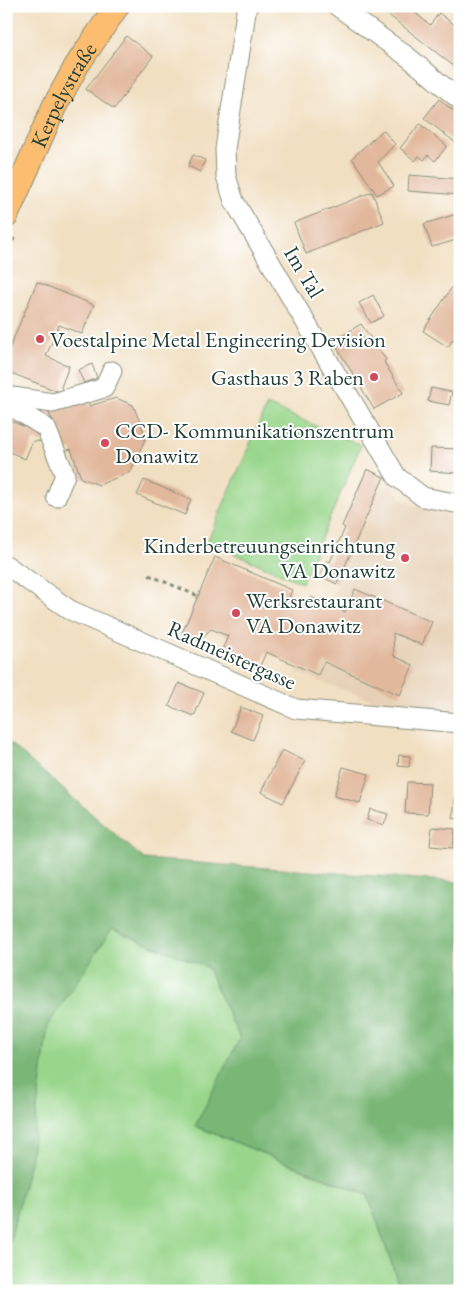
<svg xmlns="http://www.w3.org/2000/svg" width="466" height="1297" font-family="'EB Garamond',serif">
	<rect width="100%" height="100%" fill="#fff"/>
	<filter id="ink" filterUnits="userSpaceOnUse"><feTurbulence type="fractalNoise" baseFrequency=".02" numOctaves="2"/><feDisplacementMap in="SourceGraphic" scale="10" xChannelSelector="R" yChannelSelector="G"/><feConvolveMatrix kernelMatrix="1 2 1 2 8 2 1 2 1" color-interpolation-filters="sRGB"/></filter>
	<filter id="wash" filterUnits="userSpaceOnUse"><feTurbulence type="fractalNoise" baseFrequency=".0096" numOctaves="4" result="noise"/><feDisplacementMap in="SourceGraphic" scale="20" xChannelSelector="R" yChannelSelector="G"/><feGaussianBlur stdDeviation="1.12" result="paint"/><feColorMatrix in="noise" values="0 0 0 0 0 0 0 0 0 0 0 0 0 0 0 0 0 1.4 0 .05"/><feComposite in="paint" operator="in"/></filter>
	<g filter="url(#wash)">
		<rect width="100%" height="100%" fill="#f1dfc1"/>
		<path fill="#e6d1b6" d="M386 477 402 500 436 513 460 515V713H407L298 673Z"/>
		<path fill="#99d68b" stroke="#5c8a60" d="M267 405 361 445 302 583 207 542Z
			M111 929 207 967 240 1039 195 1126 368 1196 401 1291H6V1255L30 1162 48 1025Z"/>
		<path fill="#7ab777" stroke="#4c7a56" d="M6 740 144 859 460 882V1291H401L368 1195 195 1126 240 1038 207 967 112 929 48 1025 30 1162 6 1255Z"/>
		<g id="blocks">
			<path fill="#e2b89c" d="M377 6H407L430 25 439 13 460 29V71Z
				M126 36 153 56 114 109 86 89Z
				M439 99 460 116V138L456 143 424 118Z
				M420 124 447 146 435 161 428 155 424 160 419 156 415 161 400 148Z
				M383 130 395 144 378 162 394 186 377 195 352 158Z
				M193 155 205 160 200 172 188 166Z
				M409 175 460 179V195L408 191Z
				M372 192 384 222 306 254 294 223Z
				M460 213V239L432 247 424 224Z
				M460 275V329L448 347 423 331Z
				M37 282 94 305 82 334 59 325 46 356 69 366 61 387 68 397 84 387 89 406 116 398 133 405 146 437 130 472 99 485 81 478 71 449 54 454 50 442 33 441 25 459 6 450V419L37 432 36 434 53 435 56 426 48 412 59 392 6 371V357Z
				M373 295 384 316 371 323 359 303Z
				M361 324 386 360 384 362 403 393 374 409 333 341Z
				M92 364 97 378 84 383 78 370Z
				M431 388 452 392 449 405 428 401Z
				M431 448 460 449 459 473 430 471Z
				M367 469 384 477 337 584 320 576 327 560 330 562 345 528 342 526Z
				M144 480 191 499 185 515 137 495Z
				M6 490 11 492 6 502Z
				M215 557 292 590 289 597 307 605 311 597 345 612 355 589 432 622 422 645 393 633 394 656 413 665 400 695 324 662 318 675 266 652 260 666 222 650 228 636 211 629 199 640 182 633Z
				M179 683 204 693 194 716 169 706Z
				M241 707 263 716 253 740 231 731Z
				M282 750 305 761 283 803 261 792Z
				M399 755 410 756 409 767 398 766Z
				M343 767 369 774 360 803 334 796Z
				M407 782 430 783 428 814 405 813Z
				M456 789H460V819L453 818Z
				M370 809 388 814 384 825 367 820Z
				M432 827 455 829 453 848 430 846Z"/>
		</g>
	</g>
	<g filter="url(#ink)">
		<use href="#blocks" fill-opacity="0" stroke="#888e7a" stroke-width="1"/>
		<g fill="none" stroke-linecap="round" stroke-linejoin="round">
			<g stroke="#888e7a" stroke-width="21">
				<path id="minor" d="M247 6 225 149 226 176 234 201 397 477 423 497 460 504
					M337 6 408 57 460 100
					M6 396 53 403 104 388 112 371
					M6 403 46 428 65 475 56 497
					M6 565 70 610 296 709 460 723"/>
			</g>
			<g stroke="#888e7a" stroke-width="26">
				<g id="major">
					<path id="s1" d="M6 216 54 107 77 65 117 6"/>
				</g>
			</g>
			<path stroke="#888e7a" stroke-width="3" stroke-dasharray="4 4" stroke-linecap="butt" d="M6 256 16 234
				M149 575 198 596"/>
			<use href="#minor" stroke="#fff" stroke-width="19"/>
			<use href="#major" stroke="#fcbd6f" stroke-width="24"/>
		</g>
	</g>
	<g fill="#d1495b" stroke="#fff" stroke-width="2">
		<circle cx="40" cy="339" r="5"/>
		<circle cx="374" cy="377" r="5"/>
		<circle cx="105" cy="443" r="5"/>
		<circle cx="405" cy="558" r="5"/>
		<circle cx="236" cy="613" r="5"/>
	</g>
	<g text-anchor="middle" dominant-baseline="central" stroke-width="4" stroke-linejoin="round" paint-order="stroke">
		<g font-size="22" fill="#1f3d34" stroke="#fff">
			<text stroke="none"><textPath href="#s1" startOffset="134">Kerpelystraße</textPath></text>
			<text transform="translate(304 272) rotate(59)">Im Tal</text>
			<text transform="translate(232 655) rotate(24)">Radmeistergasse</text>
		</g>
		<g font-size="22" fill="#1f3d34" stroke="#fff" text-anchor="start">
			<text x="50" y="339">Voestalpine Metal Engineering Devision</text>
			<text x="364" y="377" text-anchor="end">Gasthaus 3 Raben</text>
			<text x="115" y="430">CCD- Kommunikationszentrum<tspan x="115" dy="25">Donawitz</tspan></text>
			<text x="395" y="545" text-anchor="end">Kinderbetreuungseinrichtung<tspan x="395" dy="25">VA Donawitz</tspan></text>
			<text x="246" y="600">Werksrestaurant<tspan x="246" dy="25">VA Donawitz</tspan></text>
		</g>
	</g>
	<rect width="466" height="1297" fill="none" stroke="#fff" stroke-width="25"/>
</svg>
